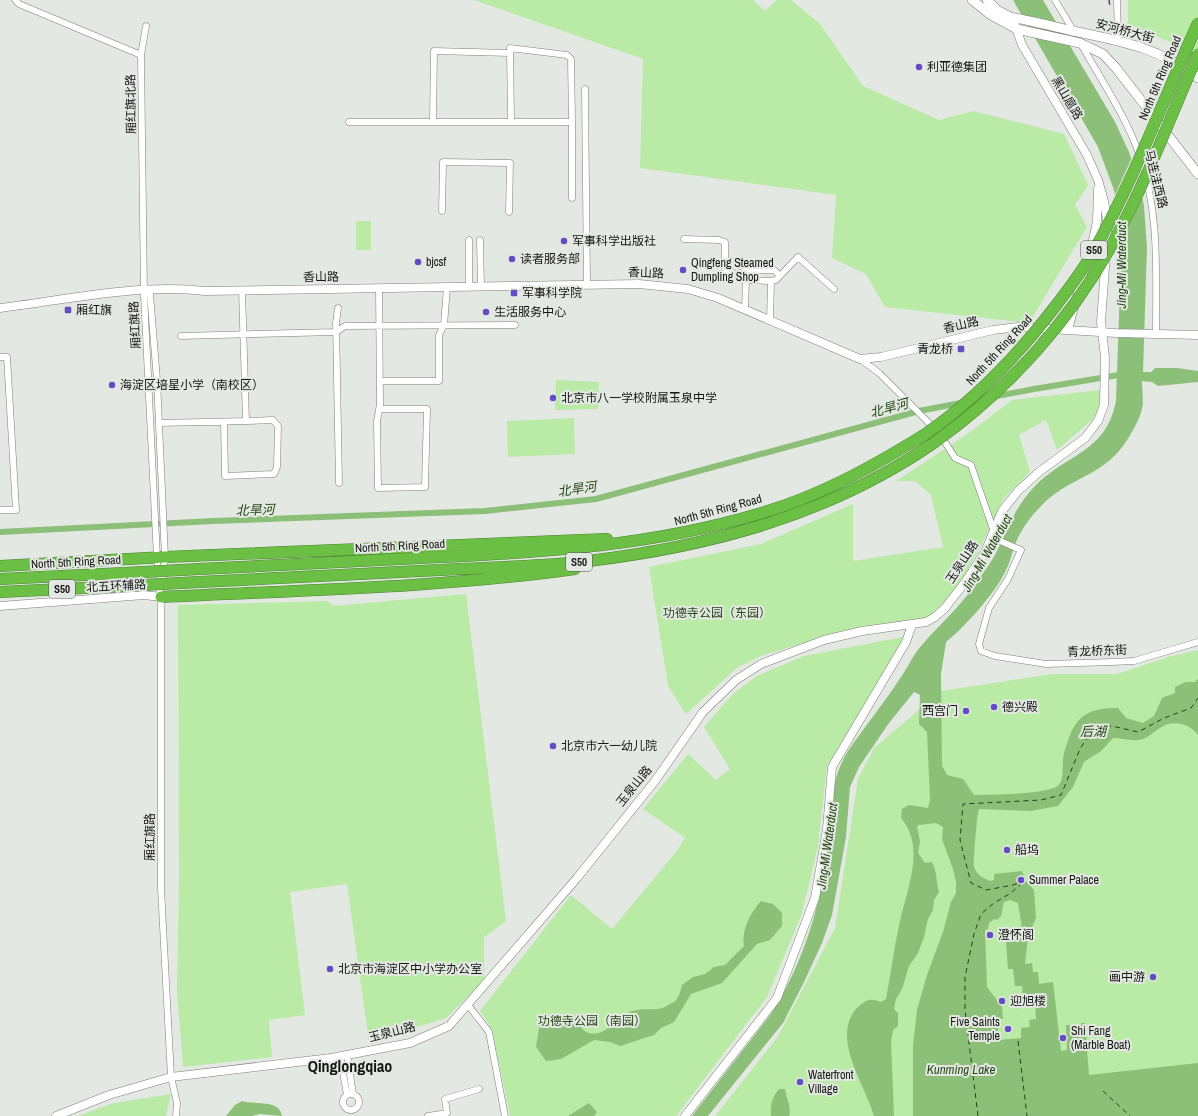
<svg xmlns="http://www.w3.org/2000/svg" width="1198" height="1116" font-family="'Archivo Narrow','Noto Sans SC',sans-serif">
	<rect width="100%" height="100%" fill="#e4e8e2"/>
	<path fill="#b9eaa6" d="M474 0H753L765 11 777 0H791L820 24 863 86 939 120 973 111 1064 134 1088 185 1075 205 1087 227 1029 323 885 307 866 274 832 258 836 195 640 168 643 59Z
		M1128 0H1198V62L1172 43 1128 24Z
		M356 221H371V250H356Z
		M556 380 599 382 598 409 555 410Z
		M1100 390 1099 409 1093 419 1057 450 1046 420 1019 435 1030 472 1004 498 977 554 956 589 930 617 893 625 885 624 842 631 761 656 738 667 686 714 668 686 649 567 761 544 853 504V561L943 547 931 495 915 481H896L966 435 1012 400Z
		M574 418 575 454 508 457 507 421Z
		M466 594 506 921 484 937V977L485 980 446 1018 369 1042 347 884 290 892 305 1015 269 1020 272 1057 183 1067 177 989 179 879 178 605 328 601 333 606Z
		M913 635 827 765 818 847 801 916 767 997 676 1116H510L492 1029 480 1011 571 895 612 929 676 852 685 838 643 809 688 754 716 780 730 769 704 727 734 693 757 676 804 656Z
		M1198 650V1116H715L777 1038 835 928 858 779 874 748 941 691 1052 674H1117L1168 657Z
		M171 1094 166 1116H78L114 1103Z"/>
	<path fill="#8cbf78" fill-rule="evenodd" d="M1013 0H1043L1115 122 1129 152 1139 182 1144 206 1147 247 1143 372H1151L1155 368H1177L1198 371V382L1158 386 1152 382 1142 381C1142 390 1144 401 1142 409 1139 421 1130 436 1123 446 1100 477 1068 478 1042 505 1032 515 1022 528 1016 542 1012 551 1011 561 1006 570 997 591 964 628 946 642L941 674 942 766 947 775 963 779 974 795C991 795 1043 794 1056 787 1065 782 1062 768 1063 759 1064 751 1067 743 1070 735 1079 712 1095 708 1118 708L1126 718 1143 723 1154 716 1162 698 1175 693V687L1186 682H1195L1198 679V735C1192 726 1179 721 1168 724 1157 727 1150 739 1138 740 1132 741 1120 738 1113 738L1101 751 1084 762 1073 787 1058 806 1031 811 979 809C977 812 973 864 974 867 977 875 983 878 990 881L994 880V874L1022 871 1025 880 1034 890 1036 918 1028 937 1025 964 1032 963 1033 972H1038L1039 984 1053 982 1061 1051 1067 1050 1066 1025H1070V1030H1081V1023H1085L1089 1075 1198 1063V1116H913V1045L917 1010 927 975 943 932 951 902 956 893V882L953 869 942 839 943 827 936 823 919 825 917 826 920 841 918 853 925 863 932 862C937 872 936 881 939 892L934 900 933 910 928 919 924 937 918 953 909 966 902 989 896 999 894 1009 898 1013V1026L893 1030 891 1041 894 1116H874C866 1086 828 1035 859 1006 867 999 871 998 881 1002L886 999C891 973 894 947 900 921 907 889 926 847 901 818L902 809 909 805 928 808 930 800 927 732 919 724 920 695 914 692 889 723 859 767 850 787 846 837 832 915 822 943 804 982 783 1023 708 1116H692L771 1014C796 975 814 927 822 882 828 842 826 785 848 751 865 726 885 702 901 677 908 667 913 655 921 646 938 626 959 608 974 586 981 576 990 564 996 553 1009 527 1015 506 1036 485 1069 453 1106 452 1116 401L1121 260 1120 220 1114 190 1098 147ZM1010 900 1018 903 1022 928 1015 929 1016 941 1006 942 1008 969H1013L1015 986H1022L1023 1001 1035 1002 1036 1019 1029 1020 1030 1027 1021 1028V1038L999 1040 997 1019H1003L1002 1007 987 987 985 930 988 929 989 923 994 919 997 920 1001 916 1004 902Z
		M761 901 773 904 782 913V926L770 940 757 944 722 983 691 994 674 1022 661 1028 654 1035 620 1046 610 1042 594 1040 561 1059 546 1061 536 1047 539 1028C552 1016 561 1012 578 1020 580 1025 583 1032 589 1033 606 1037 613 1020 625 1014 638 1007 646 1010 658 1009 661 1009 669 1005 672 1003 679 1000 680 992 682 985L693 977 705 974 714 967 725 965 744 946C741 930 751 912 761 901Z
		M779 1089H785C786 1098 792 1108 789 1116H771C770 1106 772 1097 779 1089Z
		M242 1101C255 1105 280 1099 282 1116L260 1114 252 1116H226L235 1105Z
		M589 1103 597 1112 594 1116H568Z"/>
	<path fill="#e4e8e2" d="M1133 155 1141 182 1118 237V220L1114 197Z"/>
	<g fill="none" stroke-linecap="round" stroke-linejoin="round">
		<path stroke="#8cbf78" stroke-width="6" d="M0 532 213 521 485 511 596 499 919 411 1034 389 1125 374"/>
		<path stroke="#234514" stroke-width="1" stroke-dasharray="5 4" stroke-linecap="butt" d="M1025 880 1013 885 986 890 971 883 960 840 963 804 1041 800 1061 795 1080 749 1093 728 1112 726 1138 732 1164 718 1191 708 1198 698
			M1018 1041 1027 1116
			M1103 1091 1130 1116
			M978 1116 965 1010V977L974 934 981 914 994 903 1011 893 1024 881"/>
		<g stroke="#7c7f7a" stroke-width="7">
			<path id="minor" d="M15 0 19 4 141 55 144 295 157 558 161 607V888L171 1077 177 1103 176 1116
				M1055 0 1073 30
				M1117 0 1118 39
				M1081 44C1100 78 1125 115 1138 151 1160 209 1156 273 1156 334
				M141 55 146 26
				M585 89 587 285
				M349 122H572V198
				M433 122 434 51 510 53
				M511 122 510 48 567 55 571 59 572 122
				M442 211 443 162 510 163 509 212
				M684 239 719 240 725 242V269L746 280
				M480 240 481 287
				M737 275 747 270H774L780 276
				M771 281 776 280 798 257 834 289
				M469 287V240
				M379 288 380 405 377 421 378 488 425 487 427 409H379
				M145 290 150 294 157 380 165 557 162 586
				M338 308 336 323 339 483
				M745 309 746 280 771 281 770 320
				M181 336 336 332 345 326 515 325
				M0 357H7L16 510H0
				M860 359 879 373 935 429
				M380 381H439V335L444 325 447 287
				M224 422 225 476 274 474 277 467 278 426 273 420 246 421 242 290
				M159 423 246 421
				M941 436 955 458 971 465 993 529
				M991 537 1021 550 1008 579 989 608 979 644 981 651 995 656 1046 664 1112 662 1134 661 1198 642
				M468 1005 489 1032 505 1116
				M347 1055 353 1094
				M340 1056 347 1095
				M343 1102a8 8 0 1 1 16 0a8 8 0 1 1-16 0Z
				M428 1116 447 1113 445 1099 479 1089"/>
		</g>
		<g stroke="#7c7f7a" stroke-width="9">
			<path id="tertiary" d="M1091 250 1097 221 1098 189
				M1077 296 1084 271
				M0 308C64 300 141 283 205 291L639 284 688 289 718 298 860 359 881 357 993 330 1018 327 1116 333 1198 335
				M1068 329 1074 308
				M0 606 144 595 161 597
				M56 1116 109 1095 171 1077 331 1058 410 1043 449 1026 577 878 655 781 703 712 736 680 761 664 824 640 862 631 926 622 935 617 945 608 966 581 985 552 1002 511 1018 491 1039 472 1085 438 1098 421 1104 405 1105 357 1101 322 1108 226 1104 201 1098 180 1087 155 1022 45 1015 25
				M685 1116 777 998 815 898 827 829 832 767 906 642 912 625"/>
		</g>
		<g stroke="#7c7f7a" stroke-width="10">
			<path id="secondary" d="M972 0 991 15 1017 29 1080 43 1103 54 1116 68 1198 174
				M987 0 997 10 1010 17C1031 21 1052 26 1073 31 1120 41 1159 47 1198 78"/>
		</g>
		<g stroke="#4d8433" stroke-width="12">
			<path id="motorway" d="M0 566 165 557 607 539
				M199 569C279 565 360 561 440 557 548 552 654 545 758 514 818 497 874 466 927 433
				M0 579 124 573
				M199 582C280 578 360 574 440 570 489 567 539 567 588 561 713 546 831 514 935 442
				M0 592 125 586
				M161 597C299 590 438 588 575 569"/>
		</g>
		<use href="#minor" stroke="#fff" stroke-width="6"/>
		<use href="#tertiary" stroke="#fff" stroke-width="8"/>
		<use href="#secondary" stroke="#fff" stroke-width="9"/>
		<use href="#motorway" stroke="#6bbf44" stroke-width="11"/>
		<path stroke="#50524f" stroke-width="1.5" stroke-dasharray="5 5" stroke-linecap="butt" d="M1109 0 1110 7"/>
		<g stroke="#4d8433" stroke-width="12" stroke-linecap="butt">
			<path id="motorway-bridge" d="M927 433C977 398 1017 356 1054 308 1067 291 1081 273 1092 254 1134 180 1163 100 1198 23
				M935 442C1010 388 1073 318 1116 237 1148 178 1171 115 1198 54
				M124 573 199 569
				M125 586 199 582"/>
		</g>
		<use href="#motorway-bridge" stroke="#6bbf44" stroke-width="11"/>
	</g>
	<g fill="#644cc5" stroke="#e4e8e2" stroke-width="1.5">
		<circle cx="919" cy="67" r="4"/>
		<circle cx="564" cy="241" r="4"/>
		<circle cx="512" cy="259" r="4"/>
		<circle cx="418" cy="262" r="4"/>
		<circle cx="683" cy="270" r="4"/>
		<rect x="510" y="289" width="8" height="8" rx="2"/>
		<rect x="64" y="306" width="8" height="8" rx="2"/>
		<circle cx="486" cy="312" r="4"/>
		<rect x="957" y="345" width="8" height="8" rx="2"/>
		<circle cx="112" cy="385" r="4"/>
		<circle cx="553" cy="398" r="4"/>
		<circle cx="994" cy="707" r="4"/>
		<circle cx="966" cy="711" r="4"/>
		<circle cx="553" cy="746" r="4"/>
		<circle cx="1007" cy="850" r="4"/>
		<circle cx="1021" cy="880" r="4"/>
		<circle cx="990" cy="935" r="4"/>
		<circle cx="330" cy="969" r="4"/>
		<circle cx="1153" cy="977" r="4"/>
		<circle cx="1002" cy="1001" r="4"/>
		<circle cx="1008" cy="1029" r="4"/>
		<circle cx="1063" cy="1038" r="4"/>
		<circle cx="800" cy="1082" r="4"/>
	</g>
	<g text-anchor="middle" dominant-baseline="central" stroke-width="4" stroke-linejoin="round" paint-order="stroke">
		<g fill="#e4e8e2" stroke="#535552" stroke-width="1">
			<rect x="1081" y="241" width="26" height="18" rx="3"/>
			<rect x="566" y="553" width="26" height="18" rx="3"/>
			<rect x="49" y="580" width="26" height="18" rx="3"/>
		</g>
		<g font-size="11" font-weight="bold" fill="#151614">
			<text x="1094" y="250">S50</text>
			<text x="579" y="562">S50</text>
			<text x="62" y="589">S50</text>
		</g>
		<g font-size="12" fill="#151614" stroke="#e4e8e2">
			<text transform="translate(1125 31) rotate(15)">安河桥大街</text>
			<text transform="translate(1160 78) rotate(-67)">North 5th Ring Road</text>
			<text transform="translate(1067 98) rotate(59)">黑山扈路</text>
			<text transform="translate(131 104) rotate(-91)">厢红旗北路</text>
			<text transform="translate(1156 179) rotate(76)">马连洼西路</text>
			<text transform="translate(646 273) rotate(2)">香山路</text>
			<text transform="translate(321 277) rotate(-1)">香山路</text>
			<text transform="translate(135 325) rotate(-93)">厢红旗路</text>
			<text transform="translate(961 325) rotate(-13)">香山路</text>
			<text transform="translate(999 350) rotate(-47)">North 5th Ring Road</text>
			<text transform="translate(718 510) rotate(-15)">North 5th Ring Road</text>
			<text transform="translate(400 546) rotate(-3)">North 5th Ring Road</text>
			<text transform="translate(76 562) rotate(-3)">North 5th Ring Road</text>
			<text transform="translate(962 562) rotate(-57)">玉泉山路</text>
			<text transform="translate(116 586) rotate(-3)">北五环辅路</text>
			<text transform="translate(1097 651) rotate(-2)">青龙桥东街</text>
			<text transform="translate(634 786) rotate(-51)">玉泉山路</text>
			<text transform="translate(150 837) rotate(-90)">厢红旗路</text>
			<text transform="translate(392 1032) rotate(-14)">玉泉山路</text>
		</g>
		<g font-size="12" fill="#151614" stroke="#e4e8e2" text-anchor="start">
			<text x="927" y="67">利亚德集团</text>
			<text x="572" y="241">军事科学出版社</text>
			<text x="520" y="259">读者服务部</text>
			<text x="426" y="262">bjcsf</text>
			<text x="691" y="263">Qingfeng Steamed<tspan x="691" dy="14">Dumpling Shop</tspan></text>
			<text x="522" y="293">军事科学院</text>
			<text x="76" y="310">厢红旗</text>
			<text x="494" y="312">生活服务中心</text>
			<text x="953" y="349" text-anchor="end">青龙桥</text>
			<text x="120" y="385">海淀区培星小学（南校区）</text>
			<text x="561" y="398">北京市八一学校附属玉泉中学</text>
			<text x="1002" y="707">德兴殿</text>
			<text x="958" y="711" text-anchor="end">西宫门</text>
			<text x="561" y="746">北京市六一幼儿院</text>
			<text x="1015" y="850">船坞</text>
			<text x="1029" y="880">Summer Palace</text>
			<text x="998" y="935">澄怀阁</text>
			<text x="338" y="969">北京市海淀区中小学办公室</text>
			<text x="1145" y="977" text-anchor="end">画中游</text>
			<text x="1010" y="1001">迎旭楼</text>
			<text x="1000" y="1022" text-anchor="end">Five Saints<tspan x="1000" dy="14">Temple</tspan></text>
			<text x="1071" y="1031">Shi Fang<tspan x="1071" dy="14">(Marble Boat)</tspan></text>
			<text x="808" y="1075">Waterfront<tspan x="808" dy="14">Village</tspan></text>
		</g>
		<g font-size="12" fill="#264717" stroke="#e4e8e2">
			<text x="717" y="613">功德寺公园（东园）</text>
			<text x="592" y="1021">功德寺公园（南园）</text>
		</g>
		<g font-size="13" font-style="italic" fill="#234514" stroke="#e4e8e2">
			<text transform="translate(1121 265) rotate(-90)">Jing-Mi Waterduct</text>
			<text transform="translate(889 408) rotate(-15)">北旱河</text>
			<text transform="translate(577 489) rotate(-8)">北旱河</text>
			<text transform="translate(255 510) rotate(-2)">北旱河</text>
			<text transform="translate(987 553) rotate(-60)">Jing-Mi Waterduct</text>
			<text x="1093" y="731">后湖</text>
			<text transform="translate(827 846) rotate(-82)">Jing-Mi Waterduct</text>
			<text x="961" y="1069">Kunming Lake</text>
		</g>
		<g font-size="16" font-weight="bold" fill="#151614" stroke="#e4e8e2">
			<text x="350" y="1066">Qinglongqiao</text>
		</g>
	</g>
</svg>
